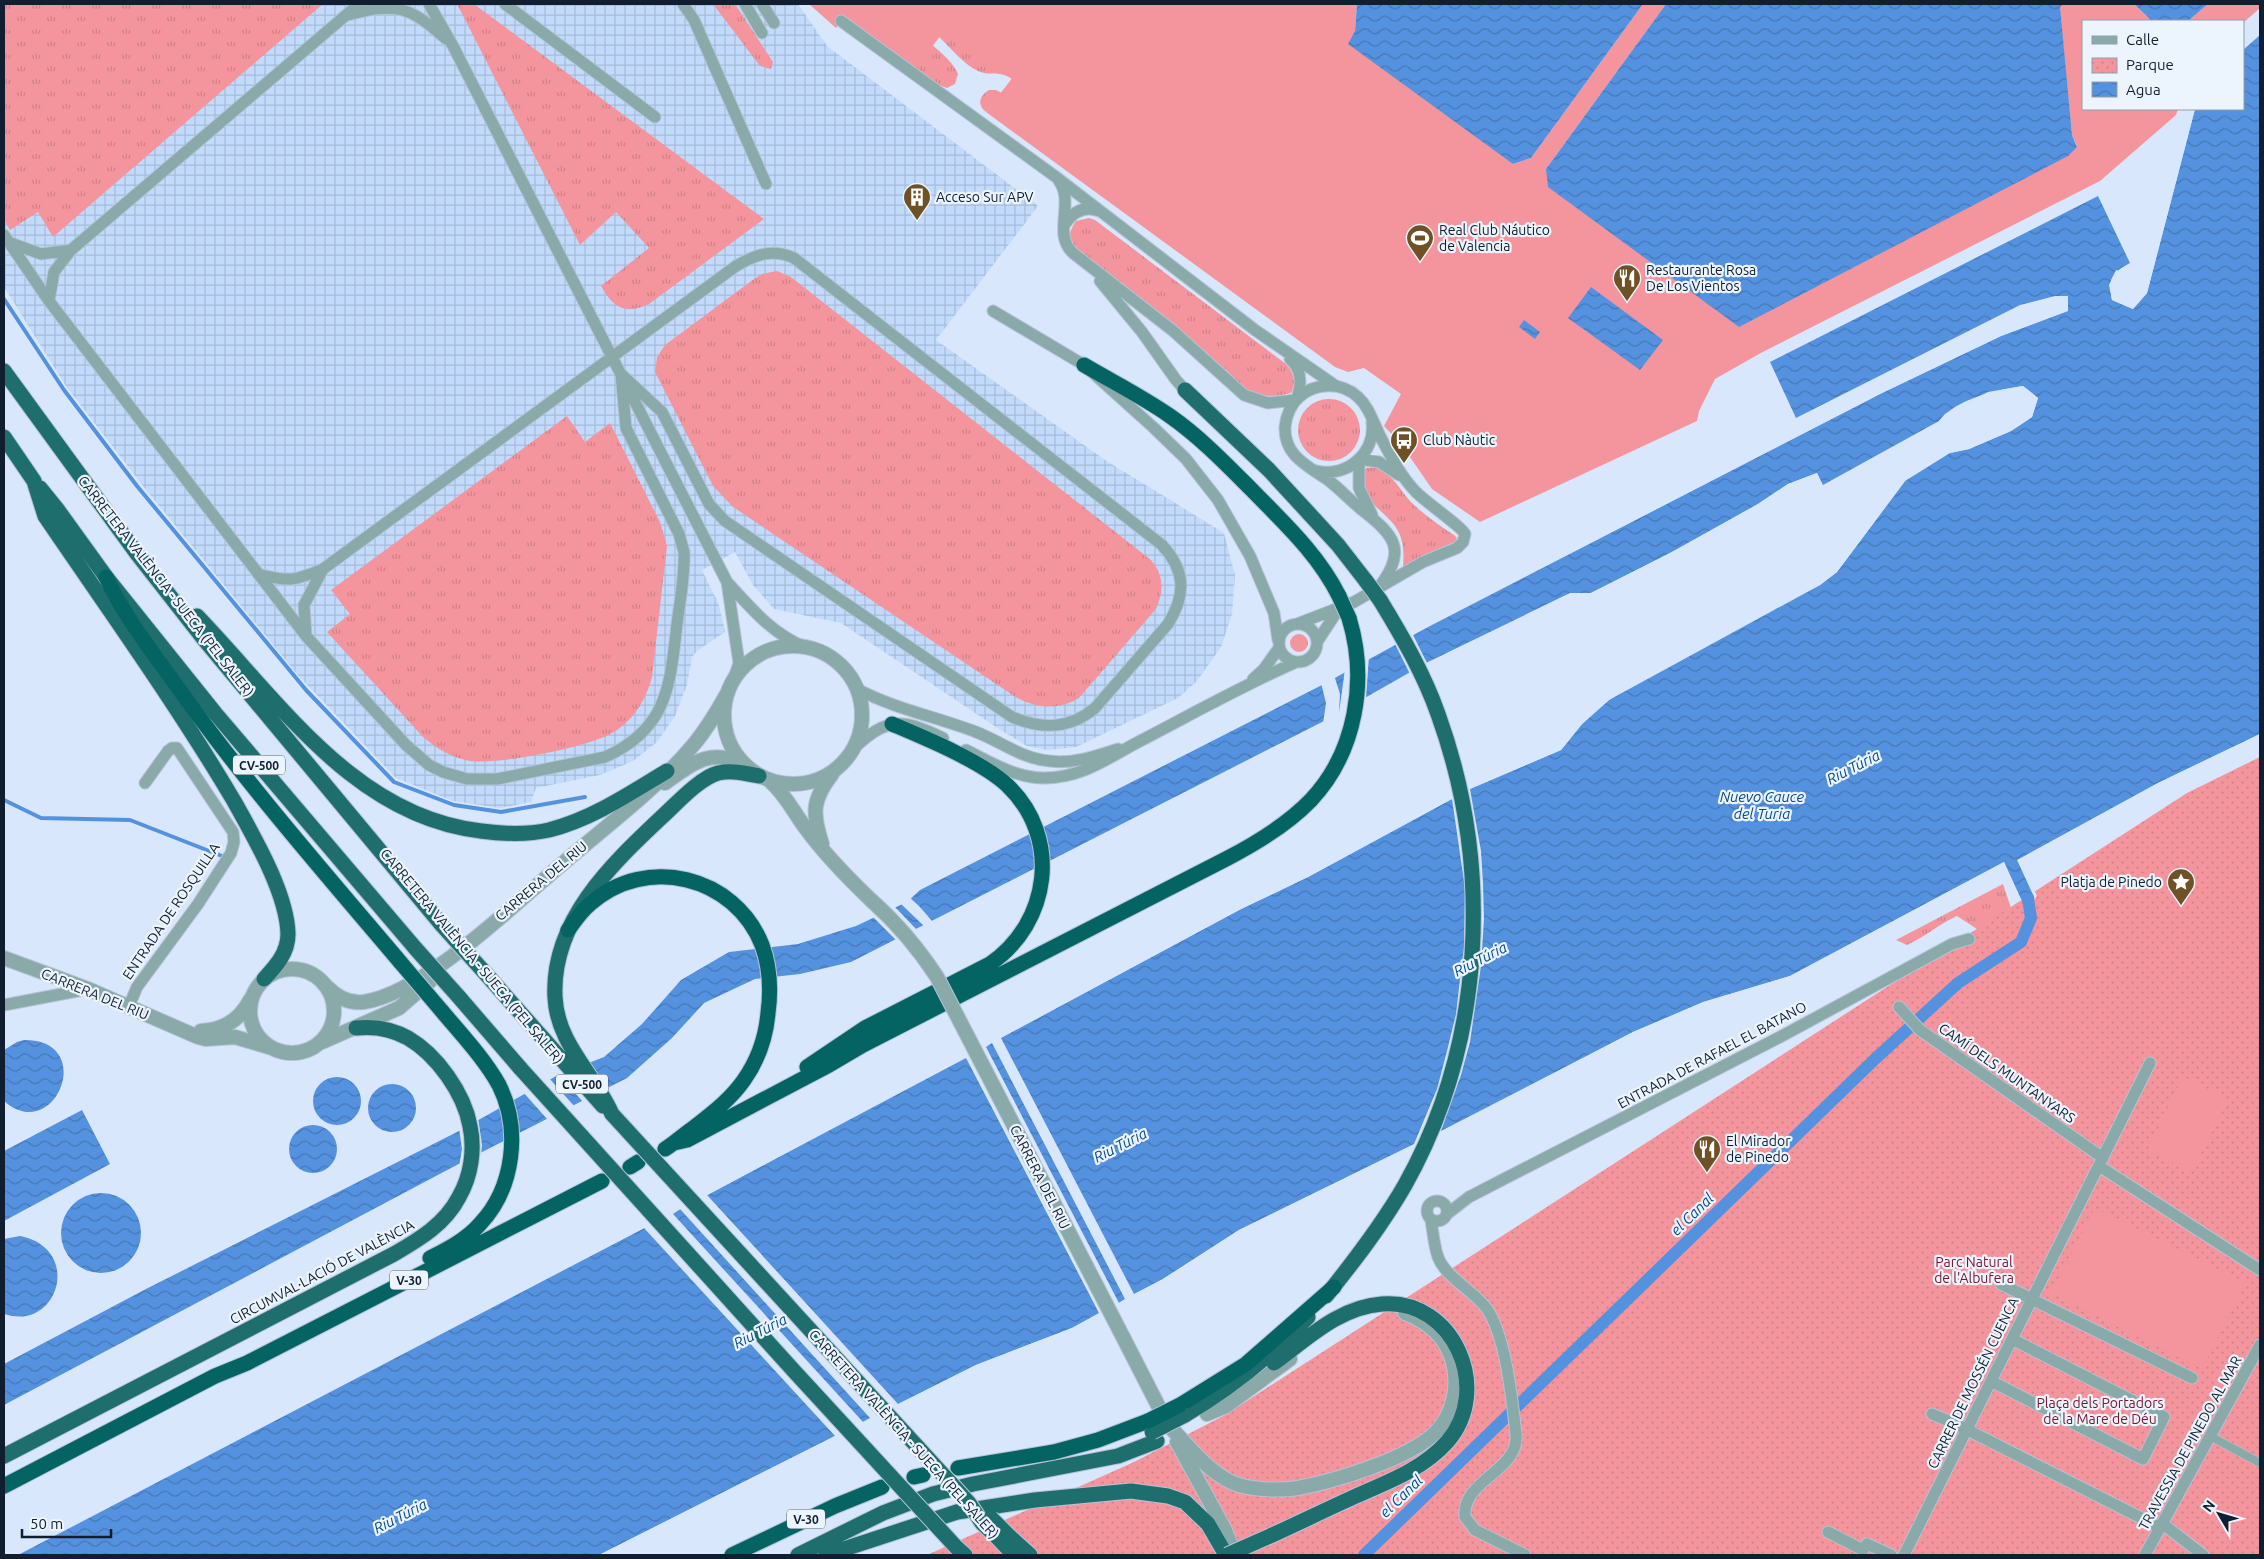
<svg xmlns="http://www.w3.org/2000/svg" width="2264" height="1559" font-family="Ubuntu,sans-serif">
	<defs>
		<pattern id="industrial-grid" width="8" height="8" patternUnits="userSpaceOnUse" patternTransform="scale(1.25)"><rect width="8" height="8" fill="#c2dbfc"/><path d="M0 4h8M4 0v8" fill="none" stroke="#a6bcd8"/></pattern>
		<pattern id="grass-tufts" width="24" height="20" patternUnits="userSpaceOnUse" patternTransform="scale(1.25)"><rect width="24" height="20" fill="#f4959d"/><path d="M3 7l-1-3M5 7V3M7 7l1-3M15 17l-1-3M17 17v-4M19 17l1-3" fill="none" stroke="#d08088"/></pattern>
		<pattern id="park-dots" width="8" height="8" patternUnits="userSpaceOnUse" patternTransform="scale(1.25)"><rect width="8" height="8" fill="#f4959d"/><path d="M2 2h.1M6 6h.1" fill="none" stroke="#d08088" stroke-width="1.8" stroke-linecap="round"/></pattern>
		<pattern id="water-waves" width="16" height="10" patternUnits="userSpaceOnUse" patternTransform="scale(1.25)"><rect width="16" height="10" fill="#5492e0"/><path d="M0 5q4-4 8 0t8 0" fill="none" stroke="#4477b6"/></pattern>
	</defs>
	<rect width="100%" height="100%" fill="#d8e7fb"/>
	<path fill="url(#industrial-grid)" d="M4 4H798L827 46 1038 206 936 340 1105 460 1224 533 1235 575 1232 614 1221 647 1197 681 1178 698 1076 747 1047 750 1027 746 999 729 841 623 774 609 753 585 735 552 702 570 719 605 725 632 697 651 692 657 687 685 675 716 657 742 633 761 600 775 536 788 531 802 500 808 453 801 396 778 297 674 147 491 66 386 4 287Z"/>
	<path fill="url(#grass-tufts)" d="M4 4H323L53 237 38 212 10 230 4 220Z
		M457 4H474L764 219 649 304C626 315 613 308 601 286L649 248 616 212 580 245Z
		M713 4H735L773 62 771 69 760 66Z
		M876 4C894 17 952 54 958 74L955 84 947 88 938 85 845 16Z
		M947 26 1014 77 1012 79C997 69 990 77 978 71 963 64 951 48 939 37Z
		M989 90H996L1002 93 986 112C977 105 979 96 989 90Z
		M1089 218 1095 220 1286 364C1294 373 1297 383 1291 393 1264 400 1244 395 1228 372L1169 320 1071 244C1068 234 1071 229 1076 221Z
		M777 271 791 277 1151 560C1164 575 1164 591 1156 609L1079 698C1058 711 1034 708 1014 696L733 507 713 486 655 372 657 357 665 345 754 279 762 274Z
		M1298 430a31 31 0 1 1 62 0a31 31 0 1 1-62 0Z
		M567 416 585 442 610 423 660 522 667 546 652 677C646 699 635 719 614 732 591 747 497 765 470 761 452 758 436 748 423 737L327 632 350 614 331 590Z
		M1376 467C1393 474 1399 489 1411 502 1424 515 1439 525 1454 535L1457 538 1455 542 1424 555 1403 567C1404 552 1404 539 1395 526 1383 509 1352 496 1366 468Z
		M1290 643a9 9 0 1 1 18 0a9 9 0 1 1-18 0Z
		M2003 884 2012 911 1983 933 1957 916C1939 924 1925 937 1907 945L1896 940Z"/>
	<path fill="url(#park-dots)" d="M2260 757V1555H927L1134 1462 1225 1415 2187 793Z"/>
	<path fill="#f4959d" d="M809 4H1357L1355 31 1513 164 1531 158 1643 4H1666L1546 169 2077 146 2072 135 2059 6 2063 4H2134L2152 21H2083V109H2178L2176 115 2100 181 1759 354 1715 379 1699 411 1697 421 1480 522 1432 489 1401 444 1384 426 1401 394 1364 368 1348 372 1335 367 986 112 1013 77 947 27 916 68 845 16 836 28Z
		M2208 4H2260V8L2243 23V21H2188Z
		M2183 1077 2228 1099 2192 1172 2147 1151Z
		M2095 1208 2246 1283 2202 1369 2051 1293Z"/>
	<path fill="url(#water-waves)" d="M1357 4H1643L1531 158 1513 164 1348 44 1355 31Z
		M1666 4H2063L2060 7 2072 135 2077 147 2068 156 1739 327 1548 187 1546 169Z
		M2134 4H2208L2188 21H2152Z
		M2260 35V734L2158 783 2018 860 2035 897 2022 901 2004 862 1790 976 1704 1002 1633 1032 1475 1115 1239 1230 1163 1279 1072 1328 976 1365 599 1555H18L700 1199 1241 909 1308 877 1472 788 1561 750 1582 724 1609 700 1820 585 1837 572 1905 481 1950 453 1969 449 2011 431 2032 417 2038 398 2023 386C1996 390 1956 399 1939 421L1823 485 1817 473 1788 484 1758 504 1672 552 1591 593H1570L1428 662 1326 720 851 962 800 974 755 979 704 1003 672 1038 627 1078 451 1168 4 1405V1364L146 1289 459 1131 558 1075 604 1057 642 1024 681 980 729 952 798 944 856 926 907 902 920 890 1320 686 1430 626 1882 393 2001 336 2067 311 2068 296H2055L2020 305 1796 418 1770 362 2098 196 2130 263C2111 273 2108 279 2112 300L2133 309 2147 293 2195 109H2243V50Z
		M1591 287 1663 340 1640 370 1568 318Z
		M1524 320 1540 332 1535 339 1519 327Z
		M24 1040C98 1039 55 1146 4 1101V1050L17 1042Z
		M313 1101a24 24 0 1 1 48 0a24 24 0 1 1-48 0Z
		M368 1108a24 24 0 1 1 48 0a24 24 0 1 1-48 0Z
		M82 1110 110 1164 4 1221V1151Z
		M289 1149a24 24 0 1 1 48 0a24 24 0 1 1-48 0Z
		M61 1233a40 40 0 1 1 80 0a40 40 0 1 1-80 0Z
		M20 1236C83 1248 59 1332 4 1314V1239Z"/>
	<path fill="#d8e7fb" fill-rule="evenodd" d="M2192 109H2195L2147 293 2133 309 2112 300 2109 285 2116 270 2120 271 2111 285 2114 298 2133 306 2144 292Z
		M2055 296H2068V311L2001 336 1882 393 1563 557 1567 552 1760 452 1771 450 1780 442 1881 391 2000 334 2065 309V298L2055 299Z
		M2023 386 2038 398 2032 417 2011 431 1969 449 1950 453 1955 450 1968 447 2009 428 2030 415 2035 399 2022 388 1989 394 1946 416 1940 424 1939 421 1945 414 1988 392Z
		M1817 473 1819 477 1817 478 1816 476 1789 486 1759 506 1673 555 1596 594 1591 593 1672 552 1758 504 1788 484Z
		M1905 481 1837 572 1820 585 1736 628 1819 583 1836 570 1901 482Z
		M1412 633 1428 665 1410 674 1394 642Z
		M1369 656 1366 698 1323 724 1326 703 1321 683 1334 675 1340 694 1339 713 1345 669Z
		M1636 682 1609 700 1582 724 1561 750 1470 789 1481 851 1483 883 1484 919 1481 966 1470 1042 1461 1075 1441 1131 1633 1032 1703 1002 1790 976 2004 862 2022 903 2003 866 1791 978 1704 1005 1635 1035 1476 1117 1240 1233 1164 1281 1073 1331 978 1367 605 1555H599L835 1436 644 1228 15 1555 699 1197 1240 906 1307 875 1471 786 1560 748 1580 723 1608 698ZM1452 799 1465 888 1464 947 1460 979 1456 1014 1447 1051 1437 1089 1414 1144 1239 1230 1163 1279 1134 1294 1001 1038 1241 909 1308 877ZM992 1043 1125 1299 1119 1303 986 1047ZM966 1058 1099 1313 1072 1328 976 1365 898 1404 707 1195ZM680 1209 870 1418 863 1422 673 1214Z
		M2260 734V737L2159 786 2021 861 2037 896 2035 899 2017 860 2158 783Z
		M909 897 919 906 933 922 924 926 900 903Z
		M894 906 917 930 897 941 872 916Z
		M587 1061 611 1089 584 1103 557 1073Z
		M549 1078 575 1107 548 1120 523 1092Z
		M478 1117 482 1145 481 1155 459 1167 462 1149 459 1128Z"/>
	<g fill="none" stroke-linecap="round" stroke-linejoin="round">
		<path stroke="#5492e0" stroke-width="4" d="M4 299 64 390 137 486 306 690 394 782 454 805 501 812 585 797
			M4 800 41 818 130 820 222 856"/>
		<path stroke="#5492e0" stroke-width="12" d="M1364 1555 1875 1059 1958 983 2021 942 2031 918 2028 899"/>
		<g stroke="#b4c3d6" stroke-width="9">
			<path id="pedestrian" d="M2210 1436 2260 1463"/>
		</g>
		<g stroke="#b4c3d6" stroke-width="13">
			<path id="minor" d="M429 4 453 46 727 582C751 608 772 634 805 647
				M505 4 655 117
				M683 4 694 20 766 184
				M745 4 762 33
				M762 4 774 23
				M348 15C397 2 409 6 446 39
				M841 21 1056 177 1255 330 1336 386
				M1059 181C1075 203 1052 234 1073 253L1172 330 1244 395 1268 403 1296 400
				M1065 224C1073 212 1084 205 1099 211
				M4 235 49 301 306 636 406 745 429 765 443 772 467 779H497L605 757C668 729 670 685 677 624 680 600 685 576 684 552L679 534 626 428 621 374
				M8 242 41 254 71 250
				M1100 281 1142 332 1176 380 1185 390
				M49 301 54 272 71 250 359 4
				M993 311 1084 365 1154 428 1186 459 1218 500 1250 556 1274 613 1278 640
				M1290 359C1302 370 1302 383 1297 398
				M1360 459 1379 462 1399 475
				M1359 460V488L1372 515
				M1317 471C1347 478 1376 453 1372 422
				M258 574C289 582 294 581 323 569L736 266C755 255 772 248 794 258L1162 545C1186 571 1186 595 1168 624L1095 708C1070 729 1043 730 1012 717L725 521 709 504 662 412 621 374
				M727 582 739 663 733 681
				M1279 643a19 19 0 1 1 38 0a19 19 0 1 1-38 0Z
				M1297 624 1354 602 1423 562 1457 548 1463 542 1465 534C1463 528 1426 502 1417 493 1401 477 1390 455 1380 436 1373 422 1369 407 1358 397 1341 381 1315 383 1299 397 1291 404 1286 416 1285 427 1284 456 1308 466 1328 480 1340 489 1350 500 1362 510 1394 535 1408 550 1379 587
				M306 636 304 605 323 569
				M1317 642 1338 610
				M1253 679 1264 669 1279 648
				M857 689C895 709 937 717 976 732 1002 742 1022 759 1050 761 1074 764 1096 756 1118 749
				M853 749C887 717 901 718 943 738
				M966 750C990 762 1016 778 1044 778 1083 778 1109 757 1142 740 1192 714 1242 686 1294 663
				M4 1005 88 989
				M129 1006 137 987 198 904 231 853 234 842 233 832 177 748H172L168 751 145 783
				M1899 1007 1920 1030 2103 1158
				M2099 1166 2260 1270
				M1427 1211a10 10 0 1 1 20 0a10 10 0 1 1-20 0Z
				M1447 1214 1469 1197 1780 1037 1952 944 1969 939
				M1431 1220C1433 1232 1434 1246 1438 1257 1445 1277 1474 1291 1487 1309 1506 1337 1512 1400 1516 1434 1520 1471 1461 1480 1465 1517L1475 1530 1525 1555
				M2001 1284 2192 1378
				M1991 1381 2143 1459 2164 1417 2012 1339
				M1932 1414 1958 1425 2161 1528
				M2163 1524 2203 1555
				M1828 1532 1863 1550 1867 1544 1891 1555
				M1904 1555 2150 1063
				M2145 1555 2260 1345"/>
		</g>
		<g stroke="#b4c3d6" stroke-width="16">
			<path id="tertiary" d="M724 715a69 69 0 1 1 138 0a69 69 0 1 1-138 0Z
				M770 781C786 795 794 813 807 830 826 856 849 879 872 901
				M665 783C692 764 711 746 744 766
				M822 844C812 813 812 800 832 774
				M4 958 88 989 198 1037 206 1039 235 1037 269 1047
				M250 1011a42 42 0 1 1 84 0a42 42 0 1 1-84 0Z
				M327 987C337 997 349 1004 364 1002 424 993 514 904 561 865 606 826 657 789 695 743 708 727 718 710 728 692
				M201 1031C223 1030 240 1020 250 1000
				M322 1042 399 1008 430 981
				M1123 1337 1167 1423
				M1207 1414 1226 1406 1290 1359
				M1169 1426C1188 1445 1206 1470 1231 1482 1247 1490 1280 1491 1298 1488 1335 1481 1408 1459 1435 1433 1454 1414 1460 1384 1452 1359 1445 1336 1426 1321 1405 1313
				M1177 1442 1224 1528 1235 1555"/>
		</g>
		<g stroke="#b4c3d6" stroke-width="17">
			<path id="trunk" d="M4 371 138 555 203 638 441 924
				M1185 390 1269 470 1338 545 1366 581
				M4 437 34 481 45 516C109 610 176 703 234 801 254 837 287 893 288 934 288 953 276 966 264 979
				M40 488 57 509 106 577 215 713 416 949
				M197 616C279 701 355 817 481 831 503 834 527 835 549 830 592 819 629 794 667 771
				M486 974 603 1106
				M458 996 521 1069
				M612 1114C594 1073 557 1044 555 997 551 920 613 863 664 815 678 802 700 778 718 773 732 770 745 773 759 776
				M1326 1296C1355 1260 1382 1225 1405 1185 1485 1042 1493 866 1438 714 1424 674 1402 636 1380 600
				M1185 1415C1231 1388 1271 1356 1308 1317
				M4 1456 394 1254C420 1239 445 1224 459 1197 471 1176 475 1150 470 1126 464 1093 437 1055 408 1038 392 1029 374 1026 356 1028
				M1008 1535 1030 1555
				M1270 1536C1299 1523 1327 1509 1356 1496 1388 1482 1423 1469 1447 1442 1493 1390 1454 1298 1382 1304 1339 1307 1307 1339 1274 1363
				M997 1537 1014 1555
				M956 1547 965 1555
				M798 1555 883 1513 933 1494 973 1484 1118 1456 1157 1441
				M826 1555 957 1512 1035 1500 1131 1491 1168 1496 1185 1502 1208 1524 1226 1555"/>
		</g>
		<g stroke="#b4c3d6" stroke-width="17">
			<path id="motorway" d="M1084 365C1113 382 1143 397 1170 416 1200 437 1226 464 1252 490 1284 523 1318 554 1339 596
				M106 577C124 616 151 650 176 685 245 782 324 872 401 963
				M568 930C575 921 581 911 590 904 646 854 735 876 762 945 770 967 771 991 768 1013 766 1036 758 1060 744 1080 730 1100 711 1114 692 1129 683 1135 675 1143 665 1149
				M807 1067 865 1028 990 964C1050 923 1062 837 1007 785 981 761 925 738 892 724
				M674 1143 687 1140 829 1065 863 1045 1226 859C1257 843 1287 825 1311 800 1356 752 1368 680 1349 618
				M630 1167 638 1162
				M430 1258C448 1249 467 1239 480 1224 514 1188 521 1129 499 1085 484 1058 461 1034 441 1010
				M1180 1405 1246 1364 1334 1287
				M958 1468 1054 1452 1098 1440 1148 1421
				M914 1477 923 1475
				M4 1486 215 1376 247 1363 602 1181
				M732 1555 835 1506 882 1487"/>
		</g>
		<use href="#pedestrian" stroke="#8aaaa9" stroke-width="8"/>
		<use href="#minor" stroke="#8aaaa9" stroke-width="11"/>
		<use href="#tertiary" stroke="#8aaaa9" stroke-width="14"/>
		<use href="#trunk" stroke="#1e6e6d" stroke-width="15"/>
		<use href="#motorway" stroke="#046464" stroke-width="15"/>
		<g stroke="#b4c3d6" stroke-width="16" stroke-linecap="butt">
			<path id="tertiary-bridge" d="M872 901C898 924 918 948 937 977L1123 1337"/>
		</g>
		<g stroke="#b4c3d6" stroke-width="17" stroke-linecap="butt">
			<path id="trunk-bridge" d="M1366 581 1380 600
				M441 924 486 974
				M416 949 458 996
				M521 1069 794 1371 956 1547
				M612 1114 969 1503 982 1523 997 1537
				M1152 1432 1185 1415
				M991 1518 1008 1535
				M1227 1555 1270 1536"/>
		</g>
		<g stroke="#b4c3d6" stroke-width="17" stroke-linecap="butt">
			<path id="motorway-bridge" d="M1339 596 1349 618
				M401 963 441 1010
				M1148 1421 1180 1405"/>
		</g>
		<use href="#tertiary-bridge" stroke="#8aaaa9" stroke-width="14"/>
		<use href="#trunk-bridge" stroke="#1e6e6d" stroke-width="15"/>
		<use href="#motorway-bridge" stroke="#046464" stroke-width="15"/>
	</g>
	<defs>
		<g id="building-pin" transform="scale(1.4375)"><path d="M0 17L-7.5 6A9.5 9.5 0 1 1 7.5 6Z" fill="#6f5126" stroke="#ecf4fd"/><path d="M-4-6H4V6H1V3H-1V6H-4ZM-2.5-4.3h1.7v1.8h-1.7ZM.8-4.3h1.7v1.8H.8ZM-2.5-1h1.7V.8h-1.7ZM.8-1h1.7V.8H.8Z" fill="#fff"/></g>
		<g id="stadium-pin" transform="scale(1.4375)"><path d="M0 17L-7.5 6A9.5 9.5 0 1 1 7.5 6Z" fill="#6f5126" stroke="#ecf4fd"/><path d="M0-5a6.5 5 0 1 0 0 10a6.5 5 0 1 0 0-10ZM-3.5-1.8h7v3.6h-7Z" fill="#fff"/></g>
		<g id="restaurant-pin" transform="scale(1.4375)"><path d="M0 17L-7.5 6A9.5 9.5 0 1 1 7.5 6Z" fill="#6f5126" stroke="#ecf4fd"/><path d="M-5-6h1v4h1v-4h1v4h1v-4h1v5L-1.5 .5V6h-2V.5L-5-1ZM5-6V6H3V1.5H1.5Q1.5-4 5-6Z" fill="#fff"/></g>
		<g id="bus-pin" transform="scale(1.4375)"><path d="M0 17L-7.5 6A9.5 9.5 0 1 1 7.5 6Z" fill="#6f5126" stroke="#ecf4fd"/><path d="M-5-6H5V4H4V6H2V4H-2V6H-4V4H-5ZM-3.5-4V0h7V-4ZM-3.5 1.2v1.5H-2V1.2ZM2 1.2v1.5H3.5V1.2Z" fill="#fff"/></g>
		<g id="sight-pin" transform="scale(1.4375)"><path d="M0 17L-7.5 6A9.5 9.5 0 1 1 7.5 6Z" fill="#6f5126" stroke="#ecf4fd"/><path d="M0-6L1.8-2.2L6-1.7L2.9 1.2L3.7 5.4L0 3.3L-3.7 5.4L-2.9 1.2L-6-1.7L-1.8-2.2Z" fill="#fff"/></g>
	</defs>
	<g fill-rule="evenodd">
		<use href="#building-pin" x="917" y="197"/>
		<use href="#stadium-pin" x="1420" y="238"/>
		<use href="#restaurant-pin" x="1627" y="278"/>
		<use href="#bus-pin" x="1404" y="440"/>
		<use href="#sight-pin" x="2181" y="882"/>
		<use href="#restaurant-pin" x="1707" y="1149"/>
	</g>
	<g text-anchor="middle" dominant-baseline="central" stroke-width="4.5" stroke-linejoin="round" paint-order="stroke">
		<g fill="#ecf4fd" stroke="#535e6d" stroke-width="1">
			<rect x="233" y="755.5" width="52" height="19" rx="4"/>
			<rect x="556" y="1074.5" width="52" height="19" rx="4"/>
			<rect x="390" y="1270.5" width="38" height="19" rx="4"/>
			<rect x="787" y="1509.5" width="38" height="19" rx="4"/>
		</g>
		<g font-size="12" font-weight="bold" fill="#111e2f">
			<text x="259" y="765">CV-500</text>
			<text x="582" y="1084">CV-500</text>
			<text x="409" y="1280">V-30</text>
			<text x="806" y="1519">V-30</text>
		</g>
		<g font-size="14" fill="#111e2f" stroke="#ecf4fd" text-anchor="start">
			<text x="936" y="197">Acceso Sur APV</text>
			<text x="1439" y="230">Real Club Náutico<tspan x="1439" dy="16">de Valencia</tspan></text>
			<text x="1646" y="270">Restaurante Rosa<tspan x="1646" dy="16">De Los Vientos</tspan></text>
			<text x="1423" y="440">Club Nàutic</text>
			<text x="2162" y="882" text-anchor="end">Platja de Pinedo</text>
			<text x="1726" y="1141">El Mirador<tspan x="1726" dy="16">de Pinedo</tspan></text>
		</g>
		<g font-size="14" fill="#111e2f" stroke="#ecf4fd">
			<text transform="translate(166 586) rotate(52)">CARRETERA VALÈNCIA - SUECA (PEL SALER)</text>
			<text transform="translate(541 881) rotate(-40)">CARRERA DEL RIU</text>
			<text transform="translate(171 911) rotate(-56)">ENTRADA DE ROSQUILLA</text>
			<text transform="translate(472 956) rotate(50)">CARRETERA VALÈNCIA - SUECA (PEL SALER)</text>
			<text transform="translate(95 994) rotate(22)">CARRERA DEL RIU</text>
			<text transform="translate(1712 1055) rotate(-28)">ENTRADA DE RAFAEL EL BATANO</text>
			<text transform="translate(2007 1073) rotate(35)">CAMÍ DELS MUNTANYARS</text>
			<text transform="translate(1040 1177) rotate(63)">CARRERA DEL RIU</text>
			<text transform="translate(322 1272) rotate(-28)">CIRCUMVAL·LACIÓ DE VALÈNCIA</text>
			<text transform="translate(1973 1383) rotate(-64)">CARRER DE MOSSÉN CUENCA</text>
			<text transform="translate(904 1434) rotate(48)">CARRETERA VALÈNCIA - SUECA (PEL SALER)</text>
			<text transform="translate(2190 1443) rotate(-61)">TRAVESSIA DE PINEDO AL MAR</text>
		</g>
		<g font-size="14" fill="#78162b" stroke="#ecf4fd">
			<text x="1974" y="1262">Parc Natural<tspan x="1974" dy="16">de l'Albufera</tspan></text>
			<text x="2100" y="1403">Plaça dels Portadors<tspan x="2100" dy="16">de la Mare de Déu</tspan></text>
		</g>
		<g font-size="15" font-style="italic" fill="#064a90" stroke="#ecf4fd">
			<text transform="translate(1853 767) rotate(-27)">Riu Túria</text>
			<text x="1762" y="796">Nuevo Cauce<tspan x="1762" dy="17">del Turia</tspan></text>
			<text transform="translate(1480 959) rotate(-27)">Riu Túria</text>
			<text transform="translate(1120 1145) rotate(-27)">Riu Túria</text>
			<text transform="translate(1692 1214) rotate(-44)">el Canal</text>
			<text transform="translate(760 1331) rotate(-27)">Riu Túria</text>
			<text transform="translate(1401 1496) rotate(-44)">el Canal</text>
			<text transform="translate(400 1516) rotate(-27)">Riu Túria</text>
		</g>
	</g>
	<rect width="2264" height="1559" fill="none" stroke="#111e2f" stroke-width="10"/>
	<rect x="2082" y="20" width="162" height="90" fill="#ecf4fd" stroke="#949eab"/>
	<rect x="2092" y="36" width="25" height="8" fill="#8aaaa9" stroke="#949eab"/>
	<text x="2126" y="45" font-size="15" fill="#111e2f">Calle</text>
	<rect x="2092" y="58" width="25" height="15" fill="url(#park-dots)" stroke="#949eab"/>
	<text x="2126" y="70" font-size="15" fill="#111e2f">Parque</text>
	<rect x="2092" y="82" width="25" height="15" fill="url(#water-waves)" stroke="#949eab"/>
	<text x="2126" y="95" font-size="15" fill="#111e2f">Agua</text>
	<g transform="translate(2219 1514) rotate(308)" stroke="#ecf4fd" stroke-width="4" paint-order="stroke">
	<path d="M0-4L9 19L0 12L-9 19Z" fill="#111e2f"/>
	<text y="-8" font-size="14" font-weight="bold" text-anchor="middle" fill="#111e2f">N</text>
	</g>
	<path d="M22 1529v8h89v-8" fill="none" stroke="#111e2f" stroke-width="2.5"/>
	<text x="30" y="1529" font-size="15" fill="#111e2f" stroke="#ecf4fd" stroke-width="4" paint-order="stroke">50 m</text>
</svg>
